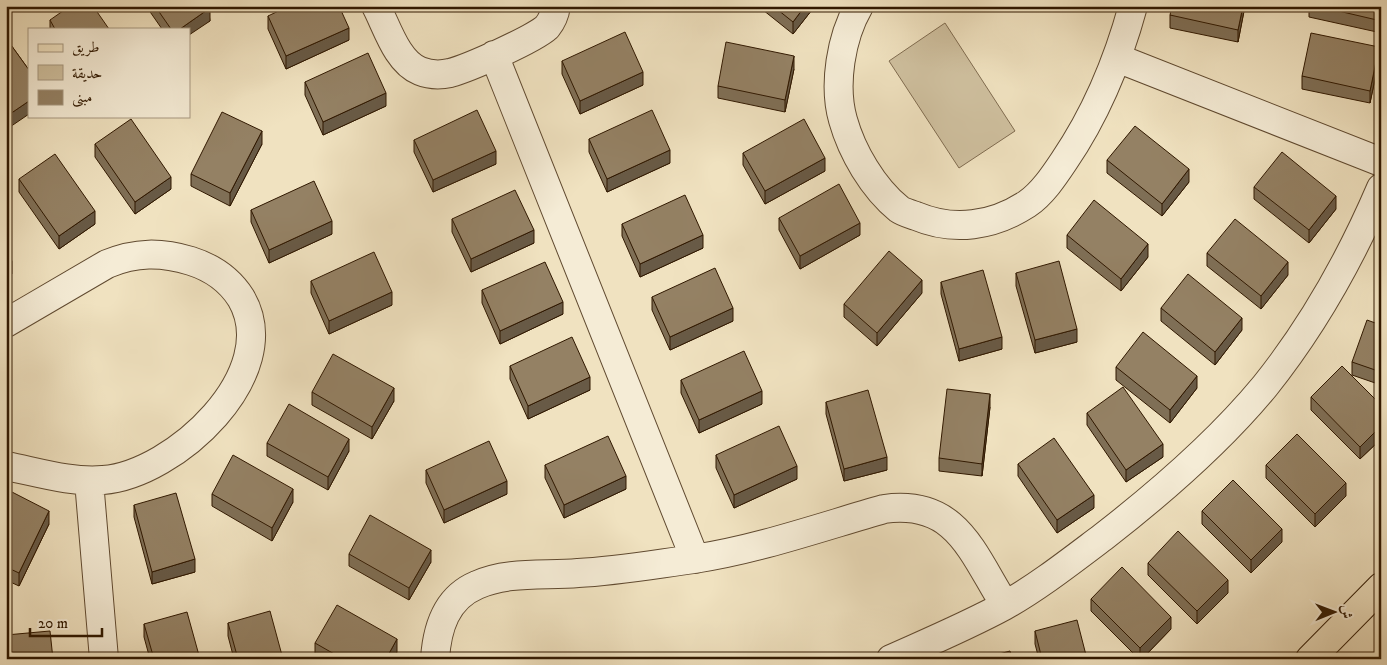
<svg xmlns="http://www.w3.org/2000/svg" width="1387" height="665" font-family="'IM FELL DW Pica',Amiri,serif">
	<rect width="100%" height="100%" fill="#f0e2c0"/>
	<filter id="stains"><feTurbulence type="fractalNoise" baseFrequency=".004" numOctaves="4"/><feColorMatrix values="0 0 0 0 .2 0 0 0 0 .09 0 0 0 0 .02 0 0 0 .5 -.17"/></filter>
	<radialGradient id="worn" r=".72"><stop offset=".6" stop-color="#630" stop-opacity="0"/><stop offset="1" stop-color="#630" stop-opacity=".3"/></radialGradient>
	<path fill="#cfc09f" stroke="#806c50" d="M945 23 1015 131 959 168 889 61Z"/>
	<g fill="none" stroke-linecap="round" stroke-linejoin="round">
		<g stroke="#604a30" stroke-width="30">
			<path id="minor" d="M376 6C387 27 397 62 420 71 430 75 441 75 450 73 469 68 534 39 547 27 551 22 555 13 556 6
				M859 6C841 37 833 85 843 120 852 152 873 188 899 209 903 212 910 214 916 216 954 232 993 226 1027 204 1042 194 1054 176 1064 161 1096 114 1118 61 1133 6
				M494 55 695 559
				M1117 58 1381 162
				M6 323 107 264C136 252 161 252 191 261 213 268 229 279 241 298 285 373 174 475 103 480 72 483 37 472 6 466
				M89 481 104 659
				M435 659C437 628 446 598 477 585 507 571 546 576 578 573 616 571 656 564 694 559 759 549 821 527 884 509 957 499 972 553 1005 605
				M891 659C929 642 967 626 1004 606 1038 587 1071 561 1103 537 1161 492 1218 443 1265 386 1313 326 1351 258 1381 188"/>
		</g>
		<g stroke="#301800" stroke-width="30">
			<path id="major" d="M1310 659 1381 587"/>
		</g>
		<use href="#minor" stroke="#f5ecd6" stroke-width="28"/>
		<use href="#major" stroke="#f0e2c0" stroke-width="28"/>
	</g>
	<path fill="#7f6f56" stroke="#301800" d="M146 6H208L210 21 189 29H162Z
		M758 6H815L793 34Z
		M1245 6 1238 42 1170 28V15Z
		M1309 6H1381V16L1377 32 1309 17Z
		M268 16 349 40 286 69 268 29Z
		M50 20 109 29H50Z
		M6 38 29 70 7 129 6 127Z
		M1379 60 1370 103 1302 89V76Z
		M562 61 643 85 580 114 562 74Z
		M794 69 785 112 718 98V86Z
		M305 82 386 106 323 135 305 95Z
		M589 139 670 163 607 192 589 152Z
		M414 140 496 164 433 192 414 152Z
		M95 144 171 189 135 214 95 157Z
		M262 144 230 206 191 186V174Z
		M743 153 825 171 765 204 743 165Z
		M1107 160 1189 182 1162 216 1107 173Z
		M19 179 95 224 59 249 19 192Z
		M1254 187 1336 209 1309 243 1254 199Z
		M251 210 332 234 269 263 251 222Z
		M779 218 860 235 800 269 779 230Z
		M452 219 534 243 471 272 452 232Z
		M622 224 703 248 640 277 622 236Z
		M1067 235 1148 257 1121 291 1067 248Z
		M1207 253 1288 275 1261 309 1207 266Z
		M1016 273 1077 342 1035 353 1016 286Z
		M311 281 392 305 329 334 311 293Z
		M941 282 1002 349 959 361 941 294Z
		M482 290 563 314 500 344 482 303Z
		M922 293 877 346 844 317V304Z
		M652 297 733 321 670 350 652 310Z
		M1161 308 1242 330 1215 365 1161 321Z
		M1381 325V385L1352 375V362Z
		M510 366 590 390 528 419 510 379Z
		M1116 367 1197 388 1170 423 1116 380Z
		M681 380 762 404 699 433 681 393Z
		M312 392 394 401 372 439 312 405Z
		M1311 397 1381 405V439L1360 459 1311 410Z
		M826 402 887 470 844 481 826 414Z
		M990 407 982 476 939 471V458Z
		M1087 413 1163 457 1126 482 1087 425Z
		M267 443 349 451 328 490 267 456Z
		M716 455 797 479 734 508 716 468Z
		M1018 464 1094 508 1057 533 1018 476Z
		M545 465 626 489 564 518 545 478Z
		M1266 465 1346 496 1315 527 1266 478Z
		M426 470 507 494 444 523 426 483Z
		M212 494 293 502 272 541 212 506Z
		M6 500 49 524 19 586 6 580Z
		M134 505 195 572 152 584 134 517Z
		M1202 511 1282 542 1251 573 1202 524Z
		M349 554 431 562 409 600 349 566Z
		M1148 563 1228 593 1197 624 1148 575Z
		M1091 599 1171 629 1142 659H1139L1091 611Z
		M228 623 283 659H234L228 636Z
		M144 624 200 659H150L144 637Z
		M1035 631 1087 659H1039L1035 644Z
		M6 635 53 659H7Z
		M315 643 397 652 393 659H321L315 656Z"/>
	<path fill="#685a46" stroke="#301800" d="M805 6H815L793 34V22Z
		M1243 6H1245L1238 42V30Z
		M1380 6H1381V16L1377 32V20Z
		M210 8V21L189 35V29H180Z
		M349 28V40L286 69V56Z
		M1379 47V60L1370 103V91Z
		M794 56V69L785 112V100Z
		M643 72V85L580 114V101Z
		M386 93V106L323 135V122Z
		M29 101V114L7 129V116Z
		M262 131V144L230 206V193Z
		M670 150V163L607 192V179Z
		M496 151V164L433 192V180Z
		M825 158V171L765 204V191Z
		M1189 169V182L1162 216V204Z
		M171 177V189L135 214V202Z
		M1336 196V209L1309 243V230Z
		M95 211V224L59 249V236Z
		M332 221V234L269 263V250Z
		M860 223V235L800 269V256Z
		M534 230V243L471 272V259Z
		M703 235V248L640 277V264Z
		M1148 244V257L1121 291V279Z
		M12 261V274L6 278V265Z
		M1288 262V275L1261 309V296Z
		M922 280V293L877 346V333Z
		M392 292V305L329 334V321Z
		M563 302V314L500 344V331Z
		M733 308V321L670 350V337Z
		M1242 318V330L1215 365V352Z
		M1077 329V342L1035 353V340Z
		M1002 337V349L959 361V349Z
		M1197 376V388L1170 423V410Z
		M590 377V390L528 419V406Z
		M394 388V401L372 439V427Z
		M762 391V404L699 433V420Z
		M990 394V407L982 476V464Z
		M1381 426V439L1360 459V447Z
		M349 439V451L328 490V477Z
		M1163 444V457L1126 482V470Z
		M887 457V470L844 481V469Z
		M797 466V479L734 508V495Z
		M626 476V489L564 518V505Z
		M507 481V494L444 523V510Z
		M1346 483V496L1315 527V514Z
		M293 489V502L272 541V528Z
		M1094 495V508L1057 533V520Z
		M49 511V524L19 586V573Z
		M1282 529V542L1251 573V560Z
		M431 550V562L409 600V588Z
		M195 559V572L152 584V572Z
		M1228 580V593L1197 624V611Z
		M1171 617V629L1142 659H1140V648Z
		M397 639V652L393 659H386Z"/>
	<path fill="#948164" stroke="#301800" d="M70 6H93L109 29H55L50 20Z
		M155 6H208L210 8 180 29H171Z
		M289 6H339L349 28 286 56 268 16Z
		M773 6H805L793 22Z
		M1172 6H1243L1238 30 1170 15Z
		M1317 6H1380L1377 20Z
		M625 32 643 72 580 101 562 61Z
		M1311 33 1379 47 1370 91 1302 76Z
		M6 38 29 70V101L7 116 6 115Z
		M726 42 794 56 785 100 718 86Z
		M368 53 386 93 323 122 305 82Z
		M477 110 496 151 433 180 414 140Z
		M652 110 670 150 607 179 589 139Z
		M222 112 262 131 230 193 191 174Z
		M131 119 171 177 135 202 95 144Z
		M804 119 825 158 765 191 743 153Z
		M1135 126 1189 169 1162 204 1107 160Z
		M1282 152 1336 196 1309 230 1254 187Z
		M55 154 95 211 59 236 19 179Z
		M314 181 332 221 269 250 251 210Z
		M839 184 860 223 800 256 779 218Z
		M515 190 534 230 471 259 452 219Z
		M685 195 703 235 640 264 622 224Z
		M1094 200 1148 244 1121 279 1067 235Z
		M1235 219 1288 262 1261 296 1207 253Z
		M889 251 922 280 877 333 844 304Z
		M6 252 12 261 6 265Z
		M374 252 392 292 329 321 311 281Z
		M1059 261 1077 329 1035 340 1016 273Z
		M545 262 563 302 500 331 482 290Z
		M715 268 733 308 670 337 652 297Z
		M983 270 1002 337 959 349 941 282Z
		M1188 274 1242 318 1215 352 1161 308Z
		M1367 320 1381 325V372L1352 362Z
		M1143 332 1197 376 1170 410 1116 367Z
		M572 337 590 377 528 406 510 366Z
		M744 351 762 391 699 420 681 380Z
		M333 354 394 388 372 427 312 392Z
		M1342 366 1381 405V426L1360 447 1311 397Z
		M1123 387 1163 444 1126 470 1087 413Z
		M947 389 990 394 982 464 939 458Z
		M868 390 887 457 844 469 826 402Z
		M289 404 349 439 328 477 267 443Z
		M779 426 797 466 734 495 716 455Z
		M1297 434 1346 483 1315 514 1266 465Z
		M608 436 626 476 564 505 545 465Z
		M1054 438 1094 495 1057 520 1018 464Z
		M489 441 507 481 444 510 426 470Z
		M233 455 293 489 272 528 212 494Z
		M1233 480 1282 529 1251 560 1202 511Z
		M10 491 49 511 19 573 6 567V500Z
		M176 493 195 559 152 572 134 505Z
		M370 515 431 550 409 588 349 554Z
		M1178 531 1228 580 1197 611 1148 563Z
		M1122 567 1171 617 1140 648 1091 599Z
		M337 605 397 639 386 659H343L315 643Z
		M270 611 283 659H238L228 623Z
		M187 612 200 659H154L144 624Z
		M1077 620 1087 659H1042L1035 631Z
		M50 631 53 659H9L6 635Z
		M1010 651 1012 659H981Z"/>
	<rect width="1387" height="665" fill="none" stroke="#f0e2c0" stroke-width="25"/>
	<rect x="8" y="8" width="1372" height="650" fill="none" stroke="#301800" stroke-width="2.5"/>
	<rect x="12" y="12" width="1362" height="640" fill="none" stroke="#301800"/>
	<rect x="28" y="28" width="162" height="90" fill="#f5ecd6" stroke="#a69780"/>
	<rect x="38" y="44" width="25" height="8" fill="#f0e2c0" stroke="#a69780"/>
	<text x="72" y="52" font-size="15" fill="#301800">طريق</text>
	<rect x="38" y="65" width="25" height="15" fill="#cfc09f" stroke="#a69780"/>
	<text x="72" y="78" font-size="15" fill="#301800">حديقة</text>
	<rect x="38" y="90" width="25" height="15" fill="#948164" stroke="#a69780"/>
	<text x="72" y="102" font-size="15" fill="#301800">مبنى</text>
	<g transform="translate(1334 612) rotate(89)" stroke="#f5ecd6" stroke-width="4" paint-order="stroke">
	<path d="M0-4L9 19L0 12L-9 19Z" fill="#301800"/>
	<text y="-8" font-size="14" font-weight="bold" text-anchor="middle" fill="#301800">ش</text>
	</g>
	<path d="M30 628v8h72v-8" fill="none" stroke="#301800" stroke-width="2.5"/>
	<text x="38" y="628" font-size="15" fill="#301800" stroke="#f5ecd6" stroke-width="4" paint-order="stroke">20 m</text>
	<rect width="100%" height="100%" filter="url(#stains)"/>
	<rect width="100%" height="100%" fill="url(#worn)"/>
</svg>
